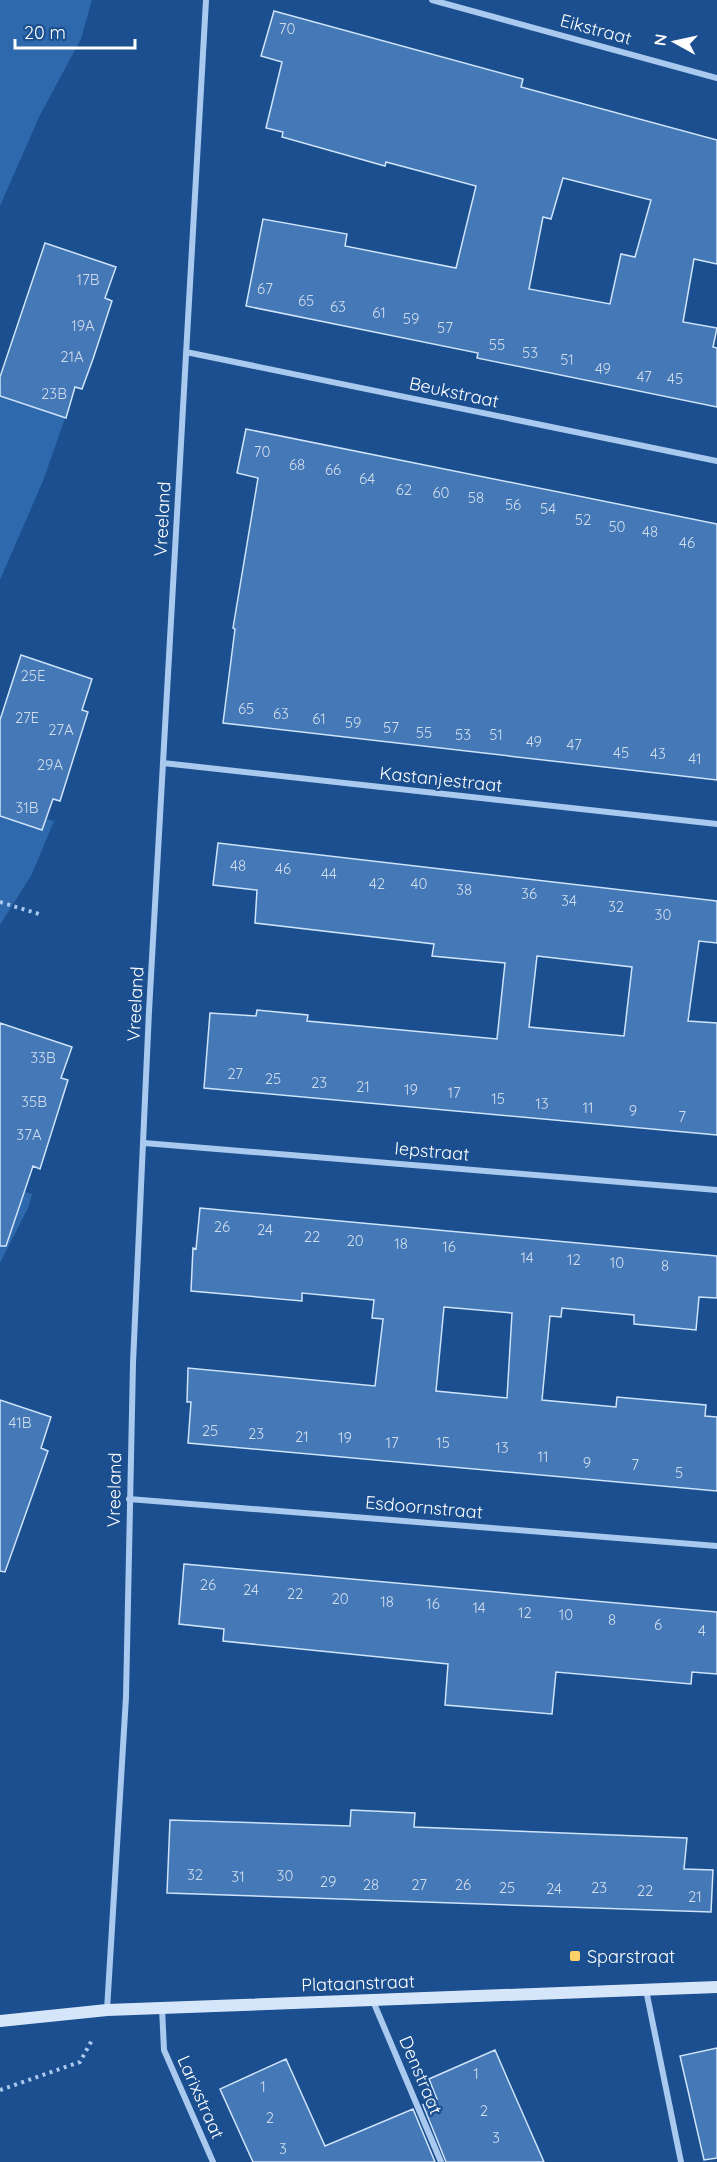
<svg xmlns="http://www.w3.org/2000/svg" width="717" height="2162" font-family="Quicksand,sans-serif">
	<rect width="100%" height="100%" fill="#1b4f8f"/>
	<path fill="#2e69ad" d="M0 0H92L81 39 40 115 0 206Z
		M0 382 70 404 43 481 0 580Z
		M0 806 54 821 32 874 0 925Z
		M0 1185 32 1194 28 1208 0 1263Z"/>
	<path fill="#4478b7" stroke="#cfe3fa" stroke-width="1.5" fill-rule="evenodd" d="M274 11 523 79 521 87 717 140V264L694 259 683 322 717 328 713 347 717 348V407L477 358 478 353 246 306 263 219 347 234 345 246 456 268 476 186 386 162 385 166 282 137 283 132 266 128 282 62 261 56ZM563 178 651 200 635 257 621 254 610 304 529 289 543 217 551 219Z
		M45 243 116 267 105 298 112 301 93 359 82 389 75 387 66 418 0 396V377Z
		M246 429 717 524V780L223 723 235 629 233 628 258 478 237 473Z
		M21 655 92 679 82 710 88 712 60 801 53 799 42 830 0 816V720Z
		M218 843 717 901V943L699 941 688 1021 717 1023V1135L204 1088 210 1013 256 1016 257 1010 308 1015 307 1021 497 1039 505 963 432 956 434 944 255 923 257 890 213 885ZM537 956 632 967 624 1036 529 1027Z
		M0 1023 72 1047 61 1078 68 1080 40 1169 33 1166 6 1246H0Z
		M200 1208 717 1256V1298L699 1297 696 1330 634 1324V1315L562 1308 561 1317 550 1316 542 1400 616 1407 617 1397 706 1405 705 1416 717 1417V1491L188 1443 191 1402H187L188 1368 375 1386 383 1319 372 1318 374 1300 302 1293V1301L191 1291 193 1248 196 1249ZM444 1307 512 1313 507 1398 436 1391Z
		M0 1400 51 1417 41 1448 48 1451 5 1572 0 1571Z
		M184 1564 717 1612V1674L692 1672 691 1684 556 1672 552 1714 445 1705 448 1664 223 1641 224 1629 179 1624Z
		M351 1810 415 1813 414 1827 687 1838 684 1869 713 1870 711 1912 167 1893 170 1820 350 1826Z
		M717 2048V2158L704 2160 680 2056Z
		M495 2050 508 2080 544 2162H446L423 2105 437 2099 429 2079Z
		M286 2059 325 2146 413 2109 435 2162H253L220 2089Z"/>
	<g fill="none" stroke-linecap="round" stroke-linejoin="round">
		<path stroke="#a9c9ee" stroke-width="4" stroke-dasharray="3 4.5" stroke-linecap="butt" d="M0 902 39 914
			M0 2090 80 2062 92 2040"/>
		<path stroke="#a9c9ee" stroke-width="6" d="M432 0 717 78
			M186 352 717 461
			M163 763 717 824
			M144 1143 717 1190
			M129 1499 717 1546
			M646 1990 681 2162
			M373 2001 441 2162
			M162 2008 164 2050 213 2162
			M107 2010 126 1697 133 1363 149 1011 206 0"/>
		<path stroke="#d6e6fa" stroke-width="12" d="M0 2021 107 2010 717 1987"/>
	</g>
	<rect fill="#ffd166" stroke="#1b4f8f" stroke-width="2" x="569" y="1950" width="12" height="12" rx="3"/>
	<g text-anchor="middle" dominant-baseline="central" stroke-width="4.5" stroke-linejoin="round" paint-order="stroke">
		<g font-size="15" fill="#d0dded">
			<text x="287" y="28">70</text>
			<text x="88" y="279">17B</text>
			<text x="265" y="288">67</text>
			<text x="306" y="300">65</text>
			<text x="338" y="306">63</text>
			<text x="379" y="312">61</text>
			<text x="411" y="318">59</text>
			<text x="83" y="325">19A</text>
			<text x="445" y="327">57</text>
			<text x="497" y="344">55</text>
			<text x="530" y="352">53</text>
			<text x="72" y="356">21A</text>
			<text x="567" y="359">51</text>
			<text x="603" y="368">49</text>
			<text x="644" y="376">47</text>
			<text x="675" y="378">45</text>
			<text x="54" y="393">23B</text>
			<text x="262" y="451">70</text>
			<text x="297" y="464">68</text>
			<text x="333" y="469">66</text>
			<text x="367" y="478">64</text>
			<text x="404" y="489">62</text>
			<text x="441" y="492">60</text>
			<text x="476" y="497">58</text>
			<text x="513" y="504">56</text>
			<text x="548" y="508">54</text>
			<text x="583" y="519">52</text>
			<text x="617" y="526">50</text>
			<text x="650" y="531">48</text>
			<text x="687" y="542">46</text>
			<text x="33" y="675">25E</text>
			<text x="246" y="708">65</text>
			<text x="281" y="713">63</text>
			<text x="27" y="717">27E</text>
			<text x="319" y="718">61</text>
			<text x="353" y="722">59</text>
			<text x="391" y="727">57</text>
			<text x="61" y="729">27A</text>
			<text x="424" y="732">55</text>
			<text x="463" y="734">53</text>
			<text x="496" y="734">51</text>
			<text x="534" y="741">49</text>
			<text x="574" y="744">47</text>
			<text x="621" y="752">45</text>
			<text x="658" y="753">43</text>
			<text x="695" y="758">41</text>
			<text x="50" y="764">29A</text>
			<text x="27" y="807">31B</text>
			<text x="238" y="865">48</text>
			<text x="283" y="868">46</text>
			<text x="329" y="873">44</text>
			<text x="377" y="883">42</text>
			<text x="419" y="883">40</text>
			<text x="464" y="889">38</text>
			<text x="529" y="893">36</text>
			<text x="569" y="900">34</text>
			<text x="616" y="906">32</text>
			<text x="663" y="914">30</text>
			<text x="43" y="1057">33B</text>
			<text x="235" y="1073">27</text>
			<text x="273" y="1078">25</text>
			<text x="319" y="1082">23</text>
			<text x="363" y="1086">21</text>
			<text x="411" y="1089">19</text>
			<text x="454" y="1092">17</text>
			<text x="498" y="1098">15</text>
			<text x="34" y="1101">35B</text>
			<text x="542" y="1103">13</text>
			<text x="588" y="1107">11</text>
			<text x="633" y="1110">9</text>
			<text x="682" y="1116">7</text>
			<text x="29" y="1134">37A</text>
			<text x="222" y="1226">26</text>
			<text x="265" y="1229">24</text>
			<text x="312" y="1236">22</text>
			<text x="355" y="1240">20</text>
			<text x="401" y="1243">18</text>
			<text x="449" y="1246">16</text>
			<text x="527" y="1257">14</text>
			<text x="574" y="1259">12</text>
			<text x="617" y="1262">10</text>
			<text x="665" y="1265">8</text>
			<text x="20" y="1422">41B</text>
			<text x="210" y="1430">25</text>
			<text x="256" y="1433">23</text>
			<text x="302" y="1436">21</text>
			<text x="345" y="1437">19</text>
			<text x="392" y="1442">17</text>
			<text x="443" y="1442">15</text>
			<text x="502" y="1447">13</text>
			<text x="543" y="1456">11</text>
			<text x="587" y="1462">9</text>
			<text x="635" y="1464">7</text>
			<text x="679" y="1472">5</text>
			<text x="208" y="1584">26</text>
			<text x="251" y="1589">24</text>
			<text x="295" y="1593">22</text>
			<text x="340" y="1598">20</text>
			<text x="387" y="1601">18</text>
			<text x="433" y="1603">16</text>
			<text x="479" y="1607">14</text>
			<text x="525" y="1612">12</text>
			<text x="566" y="1614">10</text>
			<text x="612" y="1619">8</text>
			<text x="658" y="1624">6</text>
			<text x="702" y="1630">4</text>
			<text x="195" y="1874">32</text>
			<text x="285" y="1875">30</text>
			<text x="238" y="1876">31</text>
			<text x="328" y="1881">29</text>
			<text x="371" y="1884">28</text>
			<text x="419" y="1884">27</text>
			<text x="463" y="1884">26</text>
			<text x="507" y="1887">25</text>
			<text x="599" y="1887">23</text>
			<text x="554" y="1888">24</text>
			<text x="645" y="1890">22</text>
			<text x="695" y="1896">21</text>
			<text x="476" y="2073">1</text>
			<text x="263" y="2086">1</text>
			<text x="484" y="2110">2</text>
			<text x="270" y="2117">2</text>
			<text x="496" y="2137">3</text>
			<text x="283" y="2148">3</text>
		</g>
		<g font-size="18" fill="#fff" stroke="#1b4f8f">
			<text transform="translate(596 29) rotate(15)">Eikstraat</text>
			<text transform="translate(454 392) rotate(12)">Beukstraat</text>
			<text transform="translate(162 519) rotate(-87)">Vreeland</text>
			<text transform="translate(441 779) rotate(6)">Kastanjestraat</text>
			<text transform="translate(135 1004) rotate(-87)">Vreeland</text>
			<text transform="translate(432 1151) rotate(5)">Iepstraat</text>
			<text transform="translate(114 1490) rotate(-89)">Vreeland</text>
			<text transform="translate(424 1507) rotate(5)">Esdoornstraat</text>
			<text transform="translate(358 1983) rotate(-2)">Plataanstraat</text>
			<text transform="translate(421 2075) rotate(67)">Denstraat</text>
			<text transform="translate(201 2097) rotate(66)">Larixstraat</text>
		</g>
		<g font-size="18" fill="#fff" stroke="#1b4f8f" text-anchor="start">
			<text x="587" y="1956">Sparstraat</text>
		</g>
	</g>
	<g transform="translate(675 42) rotate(278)" stroke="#1b4f8f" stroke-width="4.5" paint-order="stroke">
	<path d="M0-4.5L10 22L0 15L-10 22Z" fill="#ffffff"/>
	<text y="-9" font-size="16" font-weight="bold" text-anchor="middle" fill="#ffffff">N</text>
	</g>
	<path d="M15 39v9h120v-9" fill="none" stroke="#ffffff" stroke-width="3"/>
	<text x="24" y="39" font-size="18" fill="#ffffff" stroke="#1b4f8f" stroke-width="4.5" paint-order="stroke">20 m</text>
</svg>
